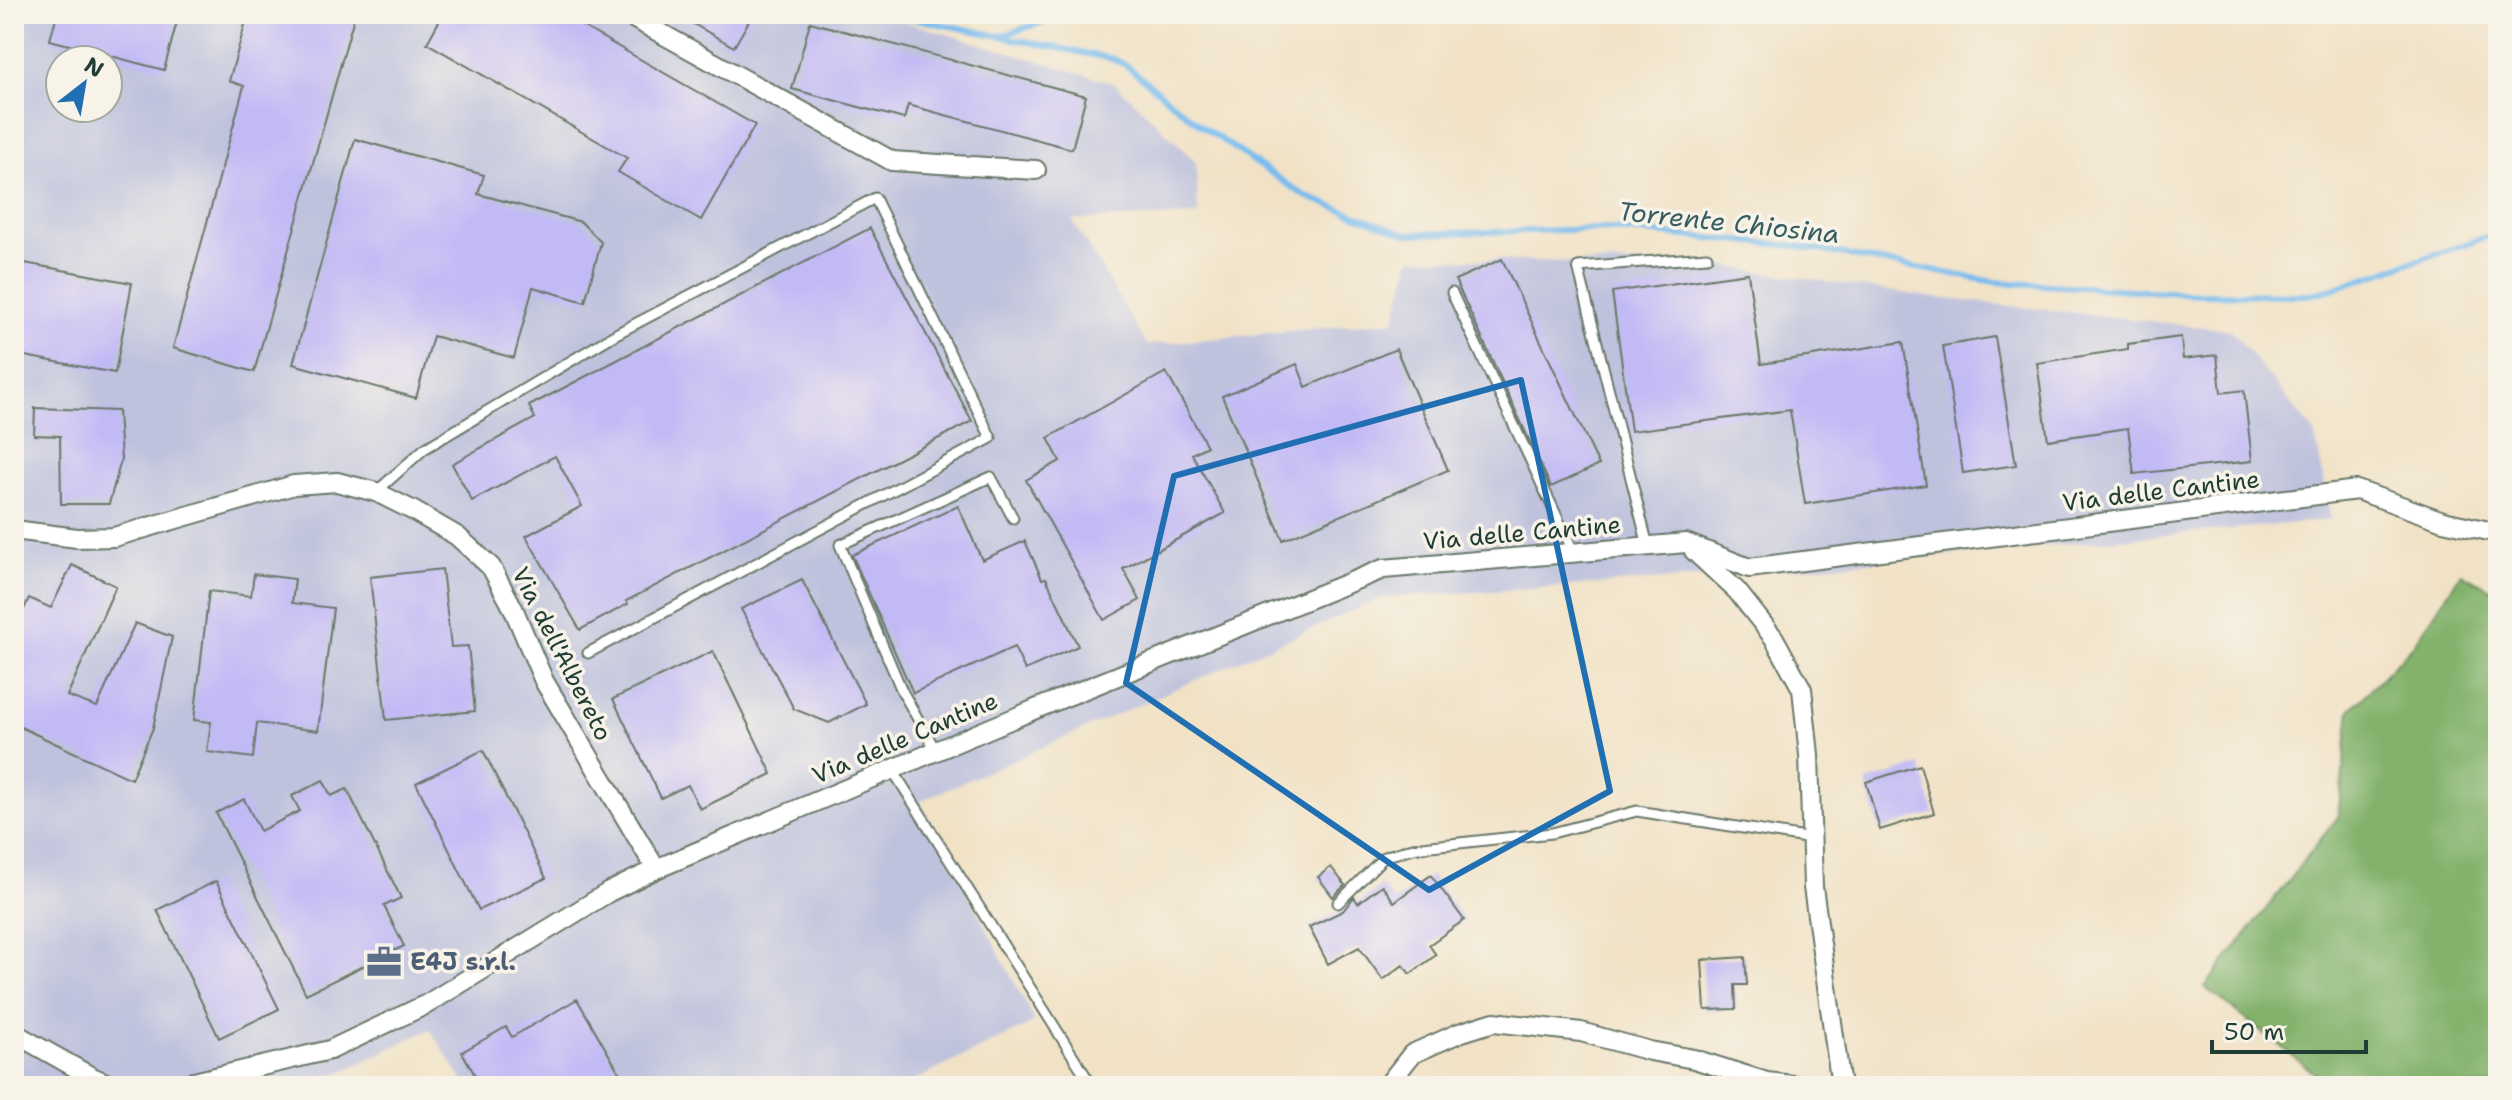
<svg xmlns="http://www.w3.org/2000/svg" width="2512" height="1100" font-family="'Shantell Sans',sans-serif">
	<rect width="100%" height="100%" fill="#f7f3e8"/>
	<filter id="ink" filterUnits="userSpaceOnUse"><feTurbulence type="fractalNoise" baseFrequency=".0125" numOctaves="2"/><feDisplacementMap in="SourceGraphic" scale="16" xChannelSelector="R" yChannelSelector="G"/><feConvolveMatrix kernelMatrix="1 2 1 2 8 2 1 2 1" color-interpolation-filters="sRGB"/></filter>
	<filter id="wash" filterUnits="userSpaceOnUse"><feTurbulence type="fractalNoise" baseFrequency=".006" numOctaves="4" result="noise"/><feDisplacementMap in="SourceGraphic" scale="32" xChannelSelector="R" yChannelSelector="G"/><feGaussianBlur stdDeviation="1.8" result="paint"/><feColorMatrix in="noise" values="0 0 0 0 0 0 0 0 0 0 0 0 0 0 0 0 0 1.4 0 .05"/><feComposite in="paint" operator="in"/></filter>
	<g filter="url(#wash)">
		<rect width="100%" height="100%" fill="#f1e2c6"/>
		<path fill="#bfc2dd" fill-rule="evenodd" d="M14 14H879L1116 84 1196 162 1198 215 1072 220 1147 345 1394 321 1411 258 1723 266 1929 297 2231 330 2315 433 2331 520 1679 579 1382 598 920 801 1035 1022 903 1086H466L430 1029 342 1072 271 1086H14ZM60 60H108V108H60Z"/>
		<path fill="#83b26c" stroke="#517850" stroke-width="2" d="M2461 573 2498 593V1086H2331L2205 987 2338 817 2350 710 2413 646Z"/>
		<g fill="none" stroke-linecap="round" stroke-linejoin="round">
			<path stroke="#78bcee" stroke-width="6" d="M891 14 1113 59 1126 65 1201 126 1305 196 1406 234 1607 229 1796 246 1995 282 2200 294 2307 295 2329 290 2498 233
				M1000 36 1069 14"/>
		</g>
		<g id="blocks">
			<path fill="#c2baf5" d="M57 14H179L164 70 50 40Z
				M248 14H355L254 372 173 348 244 86 229 81Z
				M443 14H561L755 125 701 220 618 172 627 158 427 43Z
				M676 14H753L734 47Z
				M810 22 1086 96 1072 149 908 105 904 119 792 89Z
				M355 139 484 175 478 194 581 222 601 242 585 302 533 287 514 358 433 336 416 398 293 364Z
				M870 228 972 421 626 601 628 604 580 630 526 536 582 506 555 456 472 501 452 464 535 418 529 406Z
				M1502 259 1599 465 1551 487 1455 280Z
				M14 261 132 283 115 373 14 354Z
				M1748 273 1761 364 1903 342 1926 485 1805 504 1790 410 1631 431 1612 292Z
				M1995 337 2016 465 1963 473 1943 346Z
				M2181 337 2183 359 2217 355 2221 393 2244 390 2252 461 2134 474 2128 428 2048 440 2037 363 2128 349V344Z
				M1396 349 1448 470 1283 540 1222 396 1297 364 1306 387Z
				M1166 372 1207 446 1192 454 1225 513 1123 569 1140 600 1104 620 1026 480 1060 461 1048 438Z
				M35 408 118 411 121 460 109 504H61L60 436 34 435Z
				M958 506 982 560 1025 541 1042 579 1046 578 1078 646 1025 670 1014 647 913 693 852 555Z
				M72 565 116 586 67 696 97 707 135 623 172 637 153 728 131 779 14 724V631L29 598 51 608Z
				M442 569 451 647 468 646 475 711 386 720 370 577Z
				M254 574 295 579 292 603 333 608 318 731 257 723 253 758 207 752 211 722 194 720 209 591 251 596Z
				M802 580 866 704 829 723 794 709 741 609Z
				M713 651 772 774 700 809 688 785 661 798 613 699Z
				M483 750 546 878 479 910 416 783Z
				M1920 765 1934 813 1880 830 1866 782Z
				M323 780 331 796 347 789 401 898 384 906 404 946 306 994 216 813 244 799 260 831 300 811 292 796Z
				M1331 867 1345 885 1333 897 1318 877Z
				M1431 875 1464 920 1429 945 1436 955 1410 974 1403 965 1383 980 1359 947 1328 964 1309 927 1343 911 1354 897 1358 903 1382 885 1394 902Z
				M216 881 279 1009 219 1038 157 910Z
				M1745 957 1747 985H1735L1736 1009 1705 1010 1702 960Z
				M577 999 627 1086H481L462 1052 506 1027 512 1037Z"/>
		</g>
	</g>
	<g filter="url(#ink)">
		<use href="#blocks" fill-opacity="0" stroke="#687767" stroke-width="2"/>
		<g fill="none" stroke-linecap="round" stroke-linejoin="round">
			<g stroke="#687767" stroke-width="13">
				<path id="lane" d="M1452 293 1574 553
					M376 492 424 449 616 334 875 198 991 438 588 653
					M1648 546 1578 267 1707 257
					M936 751 902 691 840 545 991 477 1013 518
					M892 769 1092 1086
					M1338 903 1384 857 1413 848 1552 833 1637 811 1812 839"/>
			</g>
			<g stroke="#687767" stroke-width="22">
				<path id="street" d="M626 14 892 161 1036 170
					M14 530 77 538 114 537 294 485 337 482 376 492 412 510 457 536 491 567 513 608 544 681 656 869
					M1694 551 1737 591 1774 638 1802 689 1809 755 1813 887 1841 1086
					M14 1033 92 1077 113 1086
					M177 1086 330 1050 427 1004 609 892 656 869 1038 708 1383 569 1686 543 1749 568 2357 490 2443 521 2498 533
					M1387 1086 1412 1054 1459 1033 1494 1022 1581 1032 1650 1051 1694 1059 1767 1082 1802 1086"/>
			</g>
			<use href="#lane" stroke="#fff" stroke-width="9"/>
			<use href="#street" stroke="#fff" stroke-width="18"/>
		</g>
	</g>
	<path fill="none" stroke="#1f6fb2" stroke-width="6" stroke-linejoin="round" d="M1521 380 1610 791 1429 890 1126 683 1174 476Z"/>
	<defs>
		<g id="office-bare" transform="scale(2.76)"><path d="M-6-3h4V-5.5h4V-3h4V5H-6ZM-1-4.5V-3h2v-1.5ZM-6 0V1H6V0Z" fill="#5c6f8a" stroke="#f7f3e8" stroke-width="2.5" paint-order="stroke"/></g>
	</defs>
	<g fill-rule="evenodd">
		<use href="#office-bare" x="384" y="962"/>
	</g>
	<g text-anchor="middle" dominant-baseline="central" stroke-width="7" stroke-linejoin="round" paint-order="stroke">
		<g font-size="24" fill="#1f3d34" stroke="#f7f3e8">
			<text transform="translate(2161 491) rotate(-7)">Via delle Cantine</text>
			<text transform="translate(1522 533) rotate(-5)">Via delle Cantine</text>
			<text transform="translate(562 654) rotate(63)">Via dell'Albereto</text>
			<text transform="translate(905 738) rotate(-23)">Via delle Cantine</text>
		</g>
		<g font-size="24" font-weight="bold" fill="#4e5e75" stroke="#f7f3e8" text-anchor="start">
			<text x="410" y="962">E4J s.r.l.</text>
		</g>
		<g font-size="26" font-style="italic" fill="#355d62" stroke="#f7f3e8">
			<text transform="translate(1729 222) rotate(6)">Torrente Chiosina</text>
		</g>
	</g>
	<rect width="2512" height="1100" fill="none" stroke="#f7f3e8" stroke-width="48"/>
	<g transform="translate(84 84) rotate(31)"><circle r="38" fill="#f7f3e8" stroke="#a1aaa0" stroke-width="2"/>
	<path d="M0-6L14 30L0 20L-14 30Z" fill="#1f6fb2"/>
	<text y="-12" font-size="22" font-weight="bold" text-anchor="middle" fill="#1f3d34">N</text>
	</g>
	<path d="M2212 1040v12h154v-12" fill="none" stroke="#1f3d34" stroke-width="4"/>
	<text x="2224" y="1040" font-size="24" fill="#1f3d34" stroke="#f7f3e8" stroke-width="6" paint-order="stroke">50 m</text>
</svg>
